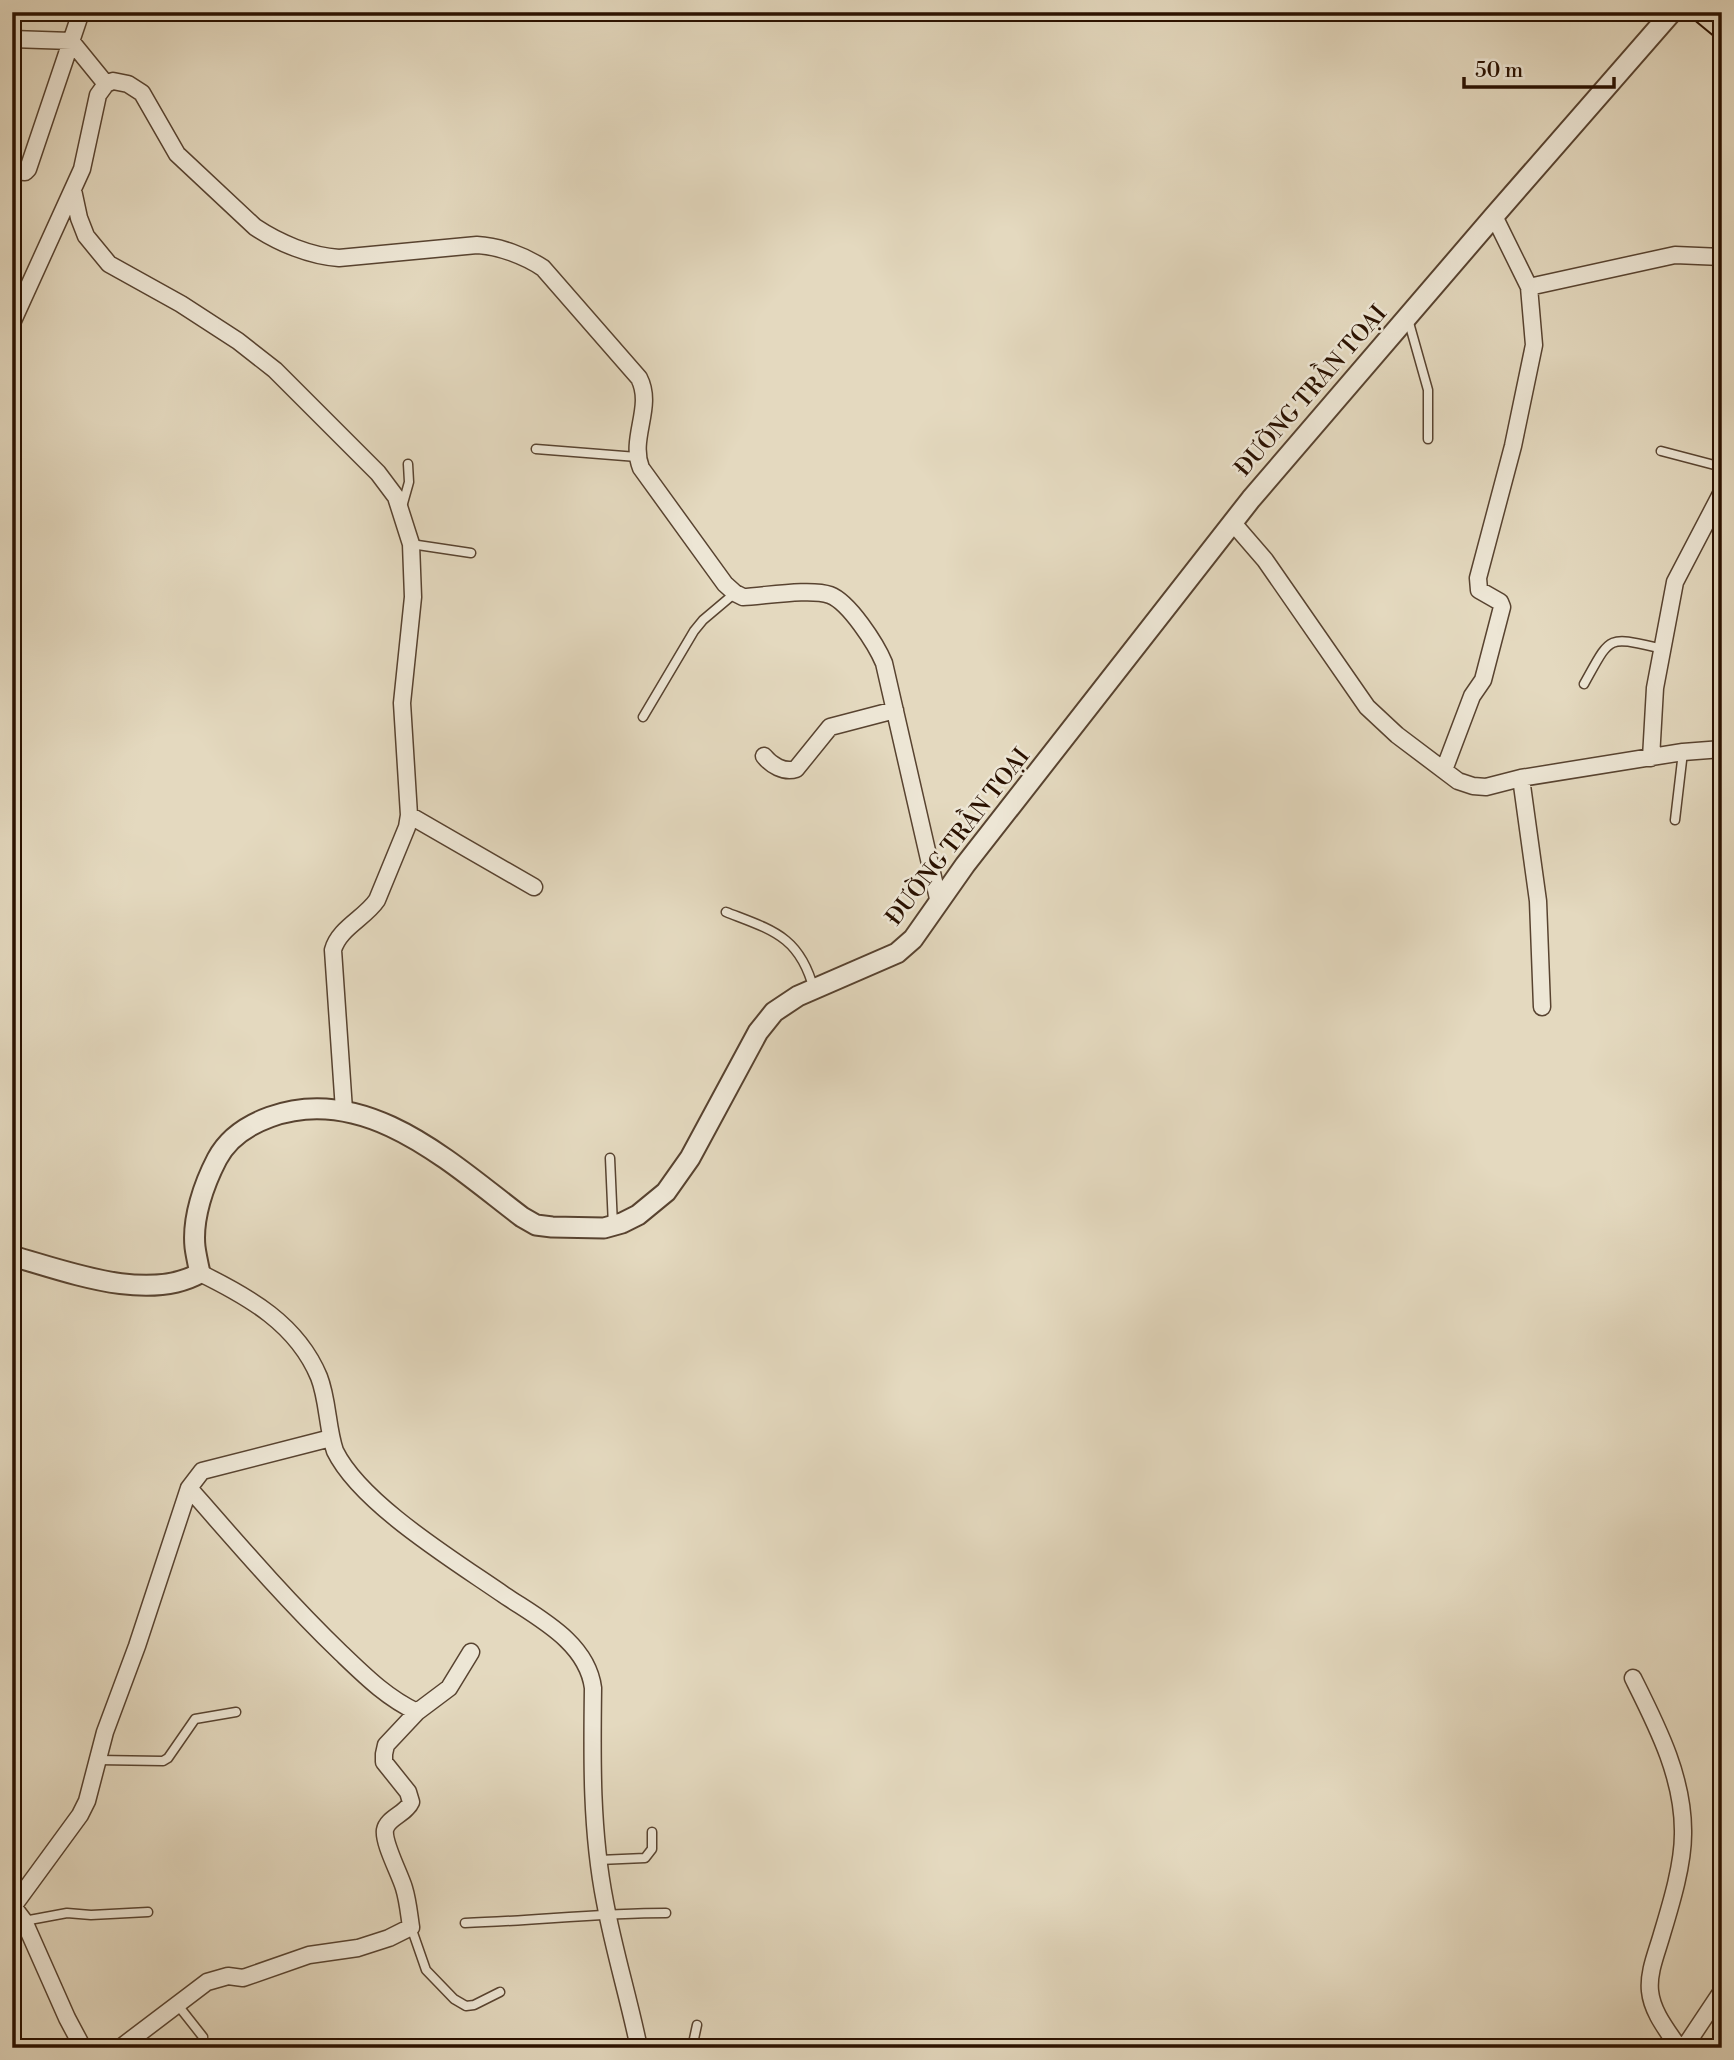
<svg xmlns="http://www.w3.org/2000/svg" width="1734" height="2060" font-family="'Libre Bodoni',serif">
	<rect width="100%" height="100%" fill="#e4d9bf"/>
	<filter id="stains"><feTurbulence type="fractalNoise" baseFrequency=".00286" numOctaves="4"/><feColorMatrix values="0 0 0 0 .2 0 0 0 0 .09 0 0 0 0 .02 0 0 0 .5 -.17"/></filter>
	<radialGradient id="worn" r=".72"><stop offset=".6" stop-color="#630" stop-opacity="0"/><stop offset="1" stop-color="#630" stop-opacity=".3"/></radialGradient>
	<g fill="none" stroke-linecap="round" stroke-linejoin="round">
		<g stroke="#584330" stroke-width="11">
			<path id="service" d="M1408 319 1428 390V439
				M1718 343 1722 324
				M536 449 637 457
				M1661 451 1722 467
				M402 507 409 482 408 464
				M411 544 471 553
				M1584 684C1612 634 1606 636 1663 649
				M643 717 694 631 703 620 735 593
				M1675 820 1683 752
				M726 912C772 930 800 936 814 990
				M610 1158 613 1226
				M98 1760 163 1761 168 1758 195 1719 236 1712
				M599 1860 645 1858 652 1849V1832
				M24 1921 67 1913 91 1915 148 1912
				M465 1923C532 1921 598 1913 666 1913
				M411 1927 426 1970 454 1999 466 2006 474 2005 500 1992
				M177 2004 203 2037
				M692 2048 697 2025"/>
		</g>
		<g stroke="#584330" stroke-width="19">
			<path id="minor" d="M12 39 71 41 106 84
				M12 171 25 172 28 169 81 12
				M73 190 79 218 86 236 109 264 181 304 238 341 275 370 378 473 396 497 411 544 413 597 402 703 409 815 407 827 377 900C365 918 339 928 333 950L344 1110
				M1529 287 1675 255 1722 257
				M12 323 82 169 98 95 106 84 113 81 128 84 142 93 177 154 255 227C279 243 310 256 339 258L477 245C499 246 525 256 543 268L639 378C654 407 629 438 641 468L725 584 735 593 743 597C765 596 811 588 830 595 849 602 876 644 884 663L939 903
				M1233 523 1265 560 1367 707 1397 735 1458 781 1473 786 1486 787 1521 778 1683 752 1722 749
				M764 756C771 765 784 773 796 769L830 727 895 710
				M1651 758 1655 688 1675 582 1722 492
				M1444 770 1472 696 1483 680 1502 607 1500 602 1479 590 1478 578 1513 446 1534 345 1529 287 1494 216
				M1521 778 1538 901 1542 1007
				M409 815 534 887
				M200 1273C249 1297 297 1324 319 1377 328 1400 327 1427 335 1451 361 1504 455 1561 504 1595 538 1618 587 1642 593 1688 592 1759 591 1831 605 1902 614 1951 629 1999 639 2048
				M1633 1678C1657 1726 1684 1778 1683 1834 1683 1865 1671 1904 1662 1934 1657 1952 1648 1972 1650 1991 1652 2012 1667 2030 1679 2048
				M417 1712 449 1688 471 1652
				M12 1905 24 1921 67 2018 83 2048
				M12 1908 80 1815 87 1801 105 1732 137 1646 189 1488 202 1471 331 1438
				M120 2048 207 1982 228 1976 243 1978 309 1955 358 1948 389 1938 411 1927C409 1914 408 1901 404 1888 400 1874 383 1843 385 1830 387 1818 406 1814 411 1802L408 1792 384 1762V1754L386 1745 417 1712C387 1698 365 1676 341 1653 287 1601 238 1544 189 1488
				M1684 2048 1722 1991"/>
		</g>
		<g stroke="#584330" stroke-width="23">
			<path id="tertiary" d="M12 1256C66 1271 147 1303 200 1273 198 1264 196 1255 195 1247 192 1218 204 1184 217 1159 228 1138 248 1125 270 1117 366 1082 452 1164 522 1217L536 1225 552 1227 604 1228 622 1223 638 1215 666 1192 690 1158 758 1032 774 1012 798 996 897 953 913 939 965 865 1251 499 1494 216 1672 12"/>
		</g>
		<g stroke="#2a1100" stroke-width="28">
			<path id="primary" d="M1705 12 1722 26"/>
		</g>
		<use href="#service" stroke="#ede6d5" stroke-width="8"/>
		<use href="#minor" stroke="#ede6d5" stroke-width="16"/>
		<use href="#tertiary" stroke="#ede6d5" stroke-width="19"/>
		<use href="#primary" stroke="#e4d9bf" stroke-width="24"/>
	</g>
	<g text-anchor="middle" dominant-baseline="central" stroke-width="5" stroke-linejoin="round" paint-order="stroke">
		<g font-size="23" fill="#2a1100" stroke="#ede6d5">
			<text transform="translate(1311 391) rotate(-49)">ĐƯỜNG TRẦN TOẠI</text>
			<text transform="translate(958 837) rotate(-52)">ĐƯỜNG TRẦN TOẠI</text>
		</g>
	</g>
	<rect width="1734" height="2060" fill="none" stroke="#e4d9bf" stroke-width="42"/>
	<rect x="14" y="14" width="1706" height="2032" fill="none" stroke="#2a1100" stroke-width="3.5"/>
	<rect x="21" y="21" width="1692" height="2018" fill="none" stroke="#2a1100" stroke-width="2"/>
	<path d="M1464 77v10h150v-10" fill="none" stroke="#2a1100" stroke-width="3.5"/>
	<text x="1475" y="77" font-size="21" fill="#2a1100" stroke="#ede6d5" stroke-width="5" paint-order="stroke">50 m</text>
	<rect width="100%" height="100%" filter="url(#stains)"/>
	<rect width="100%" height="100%" fill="url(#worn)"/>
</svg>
